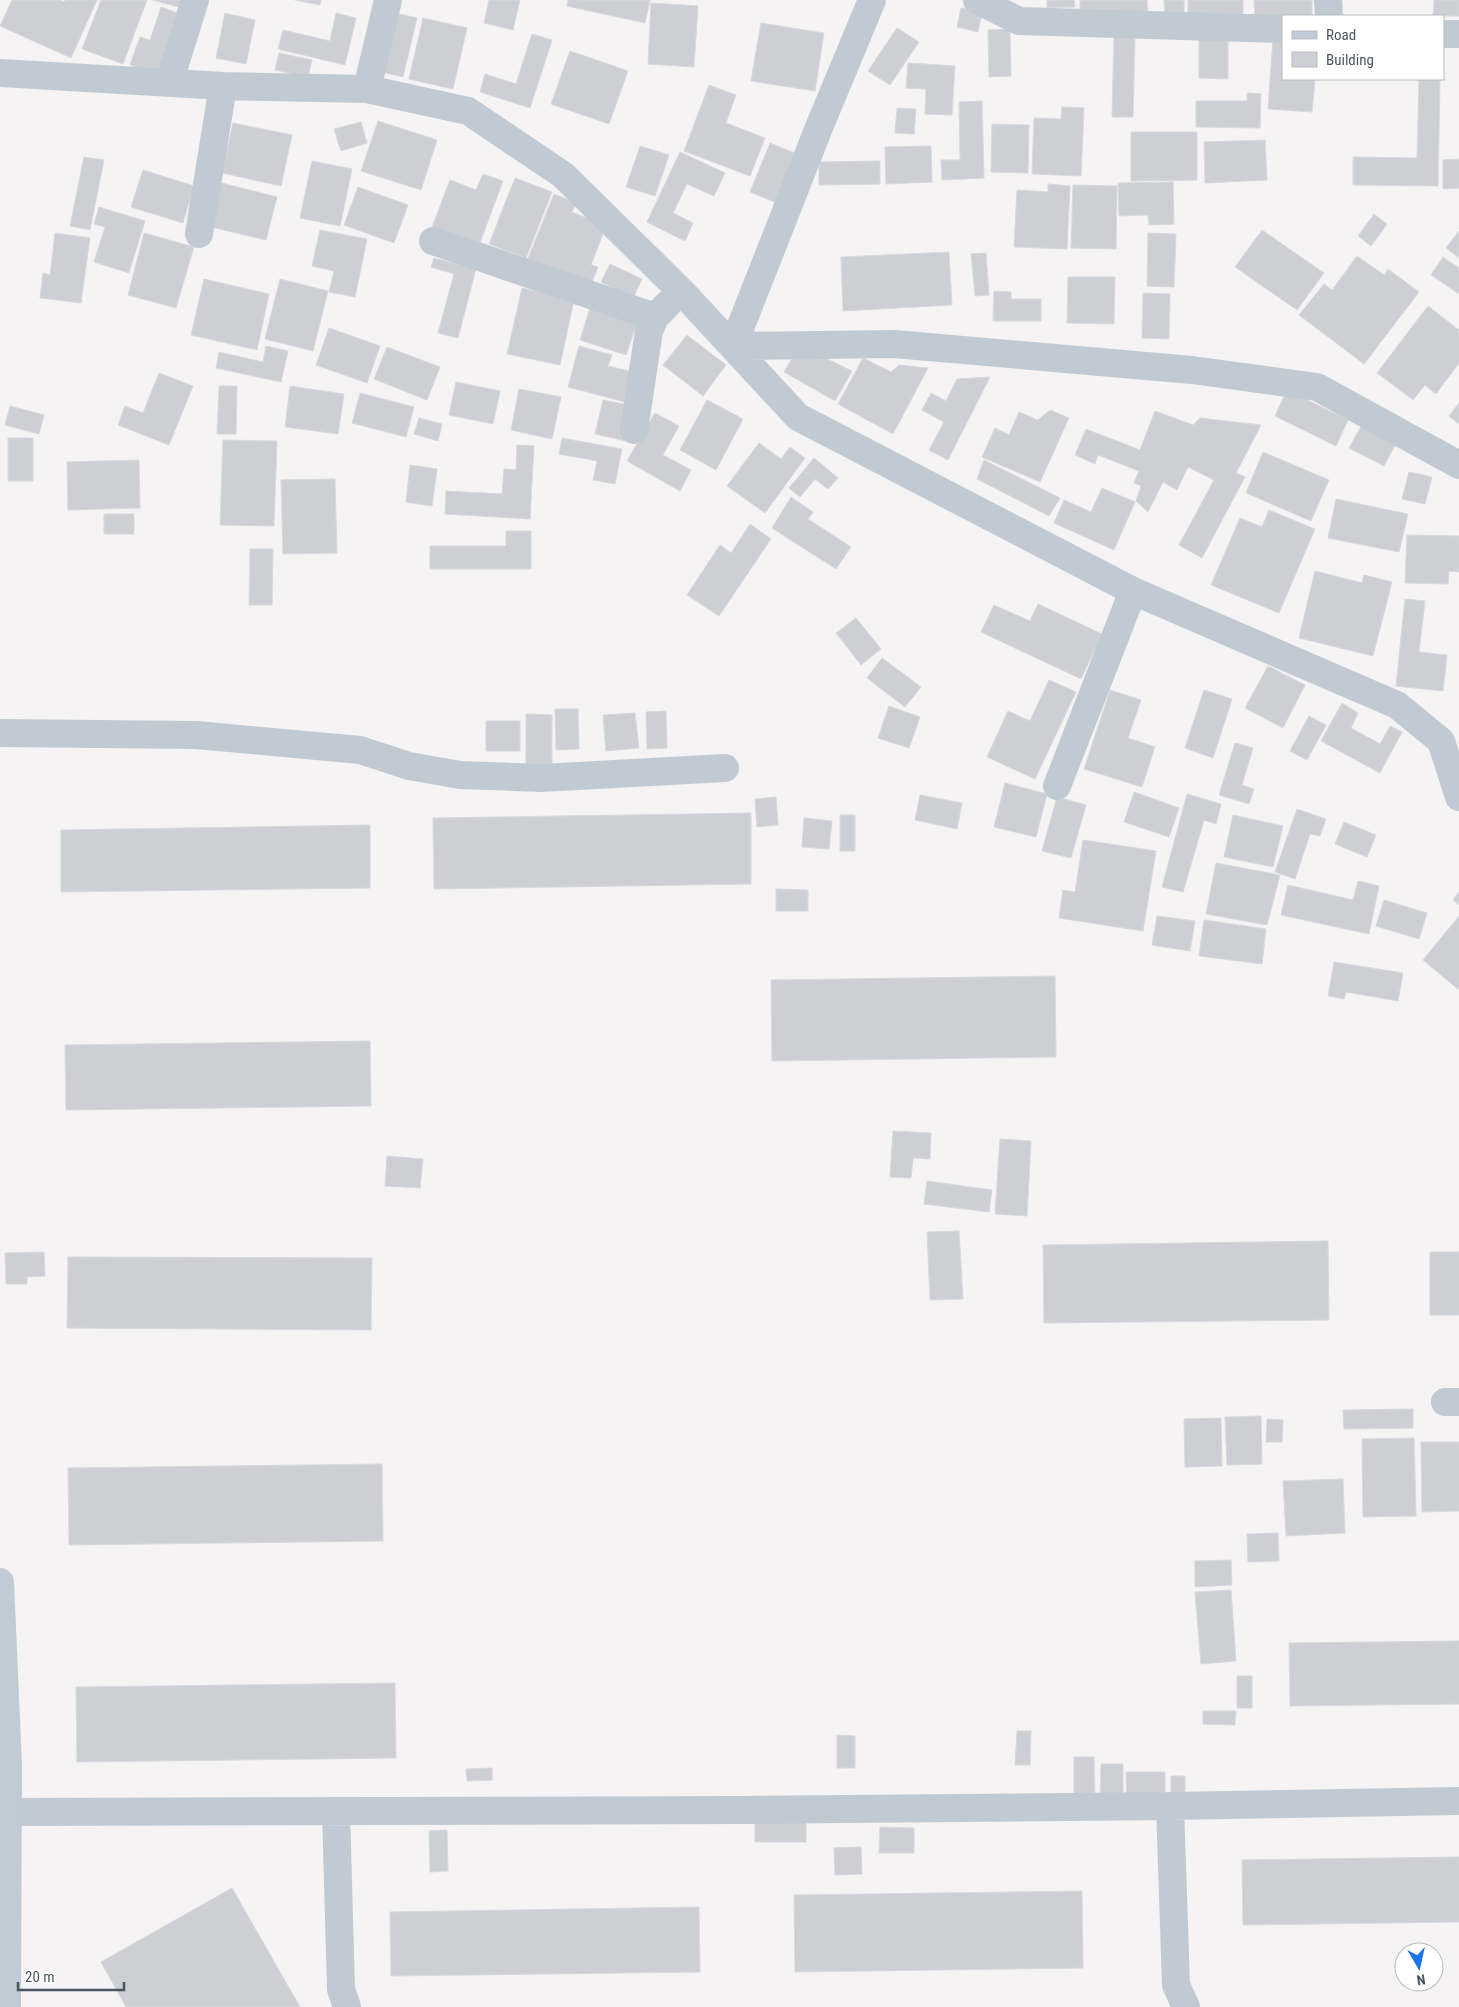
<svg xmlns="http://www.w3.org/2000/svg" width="1459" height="2007" font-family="'Roboto Condensed',sans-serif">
	<rect width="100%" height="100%" fill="#f5f3f3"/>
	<path fill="#cdcfd5" stroke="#d7d9de" d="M12 0H60L64 2 65 0H97L71 58 0 26Z
		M101 0H147L123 64 82 49Z
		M153 0H191L189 10Z
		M295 0H321L320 5Z
		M489 0H520L513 30 484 23Z
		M568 0H650L645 23 567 6Z
		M1047 0H1074L1075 7 1047 8Z
		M1080 0H1147L1148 18 1080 20Z
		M1164 0H1184V16H1165Z
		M1188 0H1243V17H1188Z
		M1254 0H1312V15L1255 17Z
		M1434 0H1459V16H1433Z
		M651 3 698 6 694 67 648 64Z
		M161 7 183 15 162 76 130 65 140 37 150 40Z
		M961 8 982 11 978 32 957 27Z
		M391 12 417 18 403 77 377 71Z
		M225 13 255 20 246 64 216 58Z
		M336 13 356 18 345 65 278 49 283 30 330 41Z
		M423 18 467 28 453 89 409 79Z
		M761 23 824 33 815 91 751 81Z
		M897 28 919 42 890 85 868 71Z
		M1010 29 1011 76 989 77 988 30Z
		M532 34 552 40 530 108 480 92 485 74 516 84Z
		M1114 35 1135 36 1133 117H1112Z
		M1228 36V79L1199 78V37Z
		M1273 38H1283V79H1315L1312 112 1268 109Z
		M570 51 628 71 609 124 551 104Z
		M279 53 312 60 308 77 275 70Z
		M908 63 955 66 952 115 925 114 926 89 906 88Z
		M1419 79H1440L1438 186 1353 185V157L1417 158Z
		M709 85 736 95 726 123 765 138 750 176 684 151Z
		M1247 93 1261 94 1260 128 1196 127V101H1247Z
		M982 101 984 178 942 180 941 160H960L959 102Z
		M1062 107 1084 108 1081 176 1032 174 1034 118 1061 119Z
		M897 108 916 109 914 134 895 133Z
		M378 121 437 140 421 190 361 171Z
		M361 122 367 143 341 151 334 129Z
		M233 123 292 135 281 186 222 173Z
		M992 124 1029 125 1028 173 991 172Z
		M1131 132H1197V180L1131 181Z
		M1265 140 1267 180 1205 183 1204 142Z
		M770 143 797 154 777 203 750 192Z
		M640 146 669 155 655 196 626 187Z
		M931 146 932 182 886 184 885 147Z
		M680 152 725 173 714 196 687 184 673 213 693 223 685 241 647 222Z
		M84 157 104 160 90 230 70 226Z
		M1459 159V188L1443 189V160Z
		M312 161 352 169 340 226 300 218Z
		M880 161V184L819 185V162Z
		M143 170 194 186 183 223 131 207Z
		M483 174 503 181 478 248 431 230 450 180 476 190Z
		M515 178 552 192 526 258 489 244Z
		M218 182 277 197 266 240 207 226Z
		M1173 182 1174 224 1149 225 1148 215 1119 216 1118 183Z
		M1048 184 1070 186 1067 249 1014 247 1017 190 1048 192Z
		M1073 185 1117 186 1116 249 1071 248Z
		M358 187 408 205 394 243 344 225Z
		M554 194 576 203 572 212 606 226 591 265 598 267 590 287 527 261Z
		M99 207 145 221 129 273 94 262 105 227 94 224Z
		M1374 214 1387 224 1371 246 1358 236Z
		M320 230 367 239 355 297 329 292 334 271 312 266Z
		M1262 230 1324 273 1297 310 1235 267Z
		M1459 231V258L1446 248Z
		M55 233 90 238 81 303 40 298 43 273 50 275Z
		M144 233 194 247 176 308 128 295Z
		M1148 233 1176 234 1174 287 1147 286Z
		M949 252 952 305 843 311 841 257Z
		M986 253 989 295 975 296 971 254Z
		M1357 256 1384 275 1388 269 1419 292 1364 364 1299 315 1324 284 1332 290Z
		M1443 257 1459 268V294L1431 275Z
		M434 258 476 269 458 338 438 333 454 274 431 267Z
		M610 264 642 279 633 298 601 282Z
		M1068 277H1115L1114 324 1067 323Z
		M204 279 269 294 257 350 191 335Z
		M280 279 328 291 313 351 265 339Z
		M522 288 574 300 560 365 507 354Z
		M994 291 1011 292V299H1041V321H993Z
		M1143 293 1170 294 1169 339 1142 338Z
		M591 305 638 320 626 355 580 340Z
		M1428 306 1459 330V363L1436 394 1425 385 1413 400 1377 373Z
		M329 328 380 346 367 383 316 365Z
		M687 335 726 365 703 396 663 365Z
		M266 346 288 351 281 382 216 368 219 352 263 362Z
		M579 346 612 355 608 366 637 373 629 403 568 387Z
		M387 347 440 367 427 400 374 379Z
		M796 351 817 354 852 371 835 401 784 372Z
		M863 358 891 372 899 365 928 368 893 434 838 404Z
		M159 373 193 386 169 445 118 425 125 406 143 413Z
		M990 377 948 460 929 450 944 422 922 410 931 393 946 401 957 379Z
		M456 382 500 391 493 424 449 415Z
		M219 386H237L236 434H217Z
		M290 386 344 394 338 434 285 427Z
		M519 389 561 397 552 439 511 430Z
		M1287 390 1348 420 1336 446 1275 416Z
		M360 393 414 407 406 437 352 423Z
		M603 400 633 406 626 441 595 434Z
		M707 400 743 419 716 470 680 450Z
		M1459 403V424L1449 416Z
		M10 406 44 415 39 434 5 425Z
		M1050 410 1069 418 1040 482 982 457 995 428 1009 435 1019 412 1038 420Z
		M1155 411 1193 425 1200 418 1261 425 1236 473 1245 477 1202 558 1179 545 1214 480 1188 467 1177 490 1163 482 1148 512 1136 501 1141 486 1134 483 1139 471 1098 455 1095 464 1075 455 1086 429 1140 450Z
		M655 413 679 426 663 455 691 470 680 491 627 461Z
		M419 418 442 424 438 441 414 434Z
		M1362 425 1396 443 1384 466 1349 448Z
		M8 438H33V481H8Z
		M562 438 622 449 615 484 593 480 597 461 559 454Z
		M223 440 277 441 274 526 220 525Z
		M759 443 781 459 790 447 805 458 765 513 727 486Z
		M517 445 534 446 530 519 445 514 446 491 502 494 504 469 516 470Z
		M1263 452 1329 480 1311 521 1246 493Z
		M814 458 838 478 828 489 815 479 800 497 789 488Z
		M139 460 140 508 68 510 67 462Z
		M984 460 1060 498 1049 516 977 479Z
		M410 465 437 469 432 506 406 502Z
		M1409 472 1432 477 1425 504 1402 499Z
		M335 479 337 553 283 554 281 480Z
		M1102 488 1135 502 1114 550 1054 523 1064 500 1091 512Z
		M791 497 813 512 808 519 851 547 836 569 772 528Z
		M1336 499 1408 514 1399 552 1328 538Z
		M1269 510 1315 529 1279 613 1211 585 1240 518 1262 527Z
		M104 514H134V534H104Z
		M750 524 771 539 719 616 687 595 720 545 731 553Z
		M506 531H531V569H430V546H506Z
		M1407 535 1459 536V572L1449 571 1448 584 1405 583Z
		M250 549H273L272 605H249Z
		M1315 571 1362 583 1364 575 1392 582 1373 656 1299 638Z
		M1405 599 1425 601 1419 652 1447 655 1443 691 1396 686Z
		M1038 604 1102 634 1081 679 981 632 994 605 1030 621Z
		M856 618 881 649 861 665 836 633Z
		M882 658 921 687 905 707 867 678Z
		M1268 666 1305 685 1283 728 1245 708Z
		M1049 680 1076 692 1035 779 987 757 1008 711 1030 721Z
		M1110 690 1141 700 1128 738 1155 747 1142 787 1084 769Z
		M1204 690 1232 699 1213 758 1185 748Z
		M1342 703 1358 713 1351 728 1380 744 1390 726 1402 732 1380 773 1321 741Z
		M889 706 920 717 909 748 878 738Z
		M555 709H578L579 749 556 750Z
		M666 711 667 748 647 749 646 712Z
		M635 713 639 748 606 751 603 715Z
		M526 714 552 715V764L526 765Z
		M1309 716 1326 725 1307 760 1290 751Z
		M486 721H520V751H486Z
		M1235 743 1253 748 1242 785 1254 789 1249 804 1219 795Z
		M1005 783 1047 794 1036 837 994 827Z
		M1134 792 1179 808 1169 837 1124 822Z
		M1187 794 1221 804 1216 824 1204 820 1183 892 1162 887Z
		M920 795 962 803 957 829 915 820Z
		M776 797 778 825 757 827 755 799Z
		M1057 797 1086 805 1071 858 1042 851Z
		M1297 809 1326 819 1320 836 1310 834 1295 879 1275 872Z
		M751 813V884L434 889 433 818Z
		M840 815H855V851H840Z
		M1233 815 1283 826 1273 867 1224 857Z
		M804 818 832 821 829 849 802 847Z
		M1344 822 1376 835 1367 857 1335 844Z
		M370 825V888L61 892V830Z
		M1083 840 1156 851 1143 931 1059 918 1063 890 1075 892Z
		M1216 863 1280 875 1267 925 1206 914Z
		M1358 881 1379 886 1369 934 1281 915 1288 885 1353 900Z
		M776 889 808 890V911H776Z
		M1459 892V905L1453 900Z
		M1384 900 1427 913 1419 939 1376 926Z
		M1157 916 1195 921 1190 951 1152 945Z
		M1459 916V990L1423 960Z
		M1204 920 1266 929 1262 964 1199 956Z
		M1334 962 1403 973 1398 1001 1346 992 1344 999 1328 996Z
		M1055 976 1056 1057 772 1061 771 980Z
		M370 1041 371 1106 66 1110 65 1045Z
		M893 1131 931 1133 930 1159 913 1158 911 1178 890 1177Z
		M1000 1139 1031 1141 1027 1216 995 1214Z
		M387 1156 423 1159 420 1188 385 1186Z
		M927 1181 992 1190 989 1212 924 1204Z
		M959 1231 963 1299 930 1300 927 1232Z
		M1328 1241 1329 1320 1044 1323 1043 1245Z
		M44 1252 45 1276 27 1277V1284H6L5 1253Z
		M1430 1252H1459V1315H1430Z
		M68 1257 372 1258 371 1330 67 1328Z
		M1413 1409V1428L1344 1429 1343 1410Z
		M1261 1416 1262 1464 1227 1465 1225 1417Z
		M1221 1418 1222 1466 1185 1467 1184 1419Z
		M1267 1419 1283 1420 1282 1442H1266Z
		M1414 1438 1416 1516 1363 1517 1362 1439Z
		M1421 1442H1459V1511L1422 1512Z
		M382 1464 383 1541 69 1545 68 1468Z
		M1343 1479 1345 1533 1286 1536 1283 1481Z
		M1278 1533 1279 1561 1248 1562 1247 1534Z
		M1231 1560 1232 1585 1195 1587V1561Z
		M1231 1590 1236 1661 1201 1664 1195 1592Z
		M1459 1641V1704L1290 1706 1289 1643Z
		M1237 1676H1252V1708H1237Z
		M395 1683 396 1758 77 1762 76 1687Z
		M1203 1711H1236L1235 1725 1203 1724Z
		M1017 1731H1031L1030 1765H1015Z
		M837 1735 855 1736V1768H837Z
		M1074 1757H1094L1095 1797 1074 1798Z
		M1101 1764H1123V1798L1100 1797Z
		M492 1768V1780L467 1781 466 1769Z
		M1126 1772H1165V1802H1127Z
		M1171 1776H1185V1799H1171Z
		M755 1821H806V1842H755Z
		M880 1827 914 1828V1853H879Z
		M447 1830 448 1871 430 1872 429 1831Z
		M861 1847 862 1874 835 1875 834 1848Z
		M1459 1857V1922L1243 1925 1242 1860Z
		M232 1888 300 2007H126L101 1962Z
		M1082 1891 1083 1968 795 1972 794 1895Z
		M699 1907 700 1972 391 1976 390 1912Z"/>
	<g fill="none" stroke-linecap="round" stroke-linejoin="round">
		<path stroke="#c1cad2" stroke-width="28" d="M872 0 820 125 733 346 894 344 1192 370 1317 387 1459 465
			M977 0 1019 21 1283 29
			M1328 0 1329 16
			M1443 34H1459
			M0 73 223 86 367 89 468 111 563 175 683 293 798 417 1133 591 1397 705 1441 741 1459 797
			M169 83 195 0
			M367 89 388 0
			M199 234 223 86
			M433 241 655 317
			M634 430 649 331 655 317 668 304
			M0 733 196 735 360 750 409 766 460 775 541 778 725 768
			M1057 786 1133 591
			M1445 1402H1459
			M336 1811 341 1989 347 2007
			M8 1812 743 1810 1170 1806
			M1186 2007 1176 1985 1170 1806 1459 1801"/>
		<path stroke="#c1cbd6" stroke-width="28" d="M0 1582 8 1765 7 2007"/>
	</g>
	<rect x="1282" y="15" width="162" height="65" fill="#ffffff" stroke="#b7bbc0"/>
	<rect x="1292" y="31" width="25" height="8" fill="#c1cbd6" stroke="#b7bbc0"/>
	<text x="1326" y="40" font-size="15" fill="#4a5661">Road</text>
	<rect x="1292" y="52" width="25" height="15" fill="#cdcfd5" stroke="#b7bbc0"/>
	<text x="1326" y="65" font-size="15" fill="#4a5661">Building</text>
	<g transform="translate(1419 1967) rotate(171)"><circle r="24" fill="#ffffff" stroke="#b7bbc0"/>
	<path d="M0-4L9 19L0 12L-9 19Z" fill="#1a73e8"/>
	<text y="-8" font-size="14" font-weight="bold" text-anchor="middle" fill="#4a5661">N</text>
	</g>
	<path d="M18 1982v8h106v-8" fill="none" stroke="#4a5661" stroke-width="2.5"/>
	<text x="25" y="1982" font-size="15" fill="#4a5661" stroke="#ffffff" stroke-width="4" paint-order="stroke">20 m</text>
</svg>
